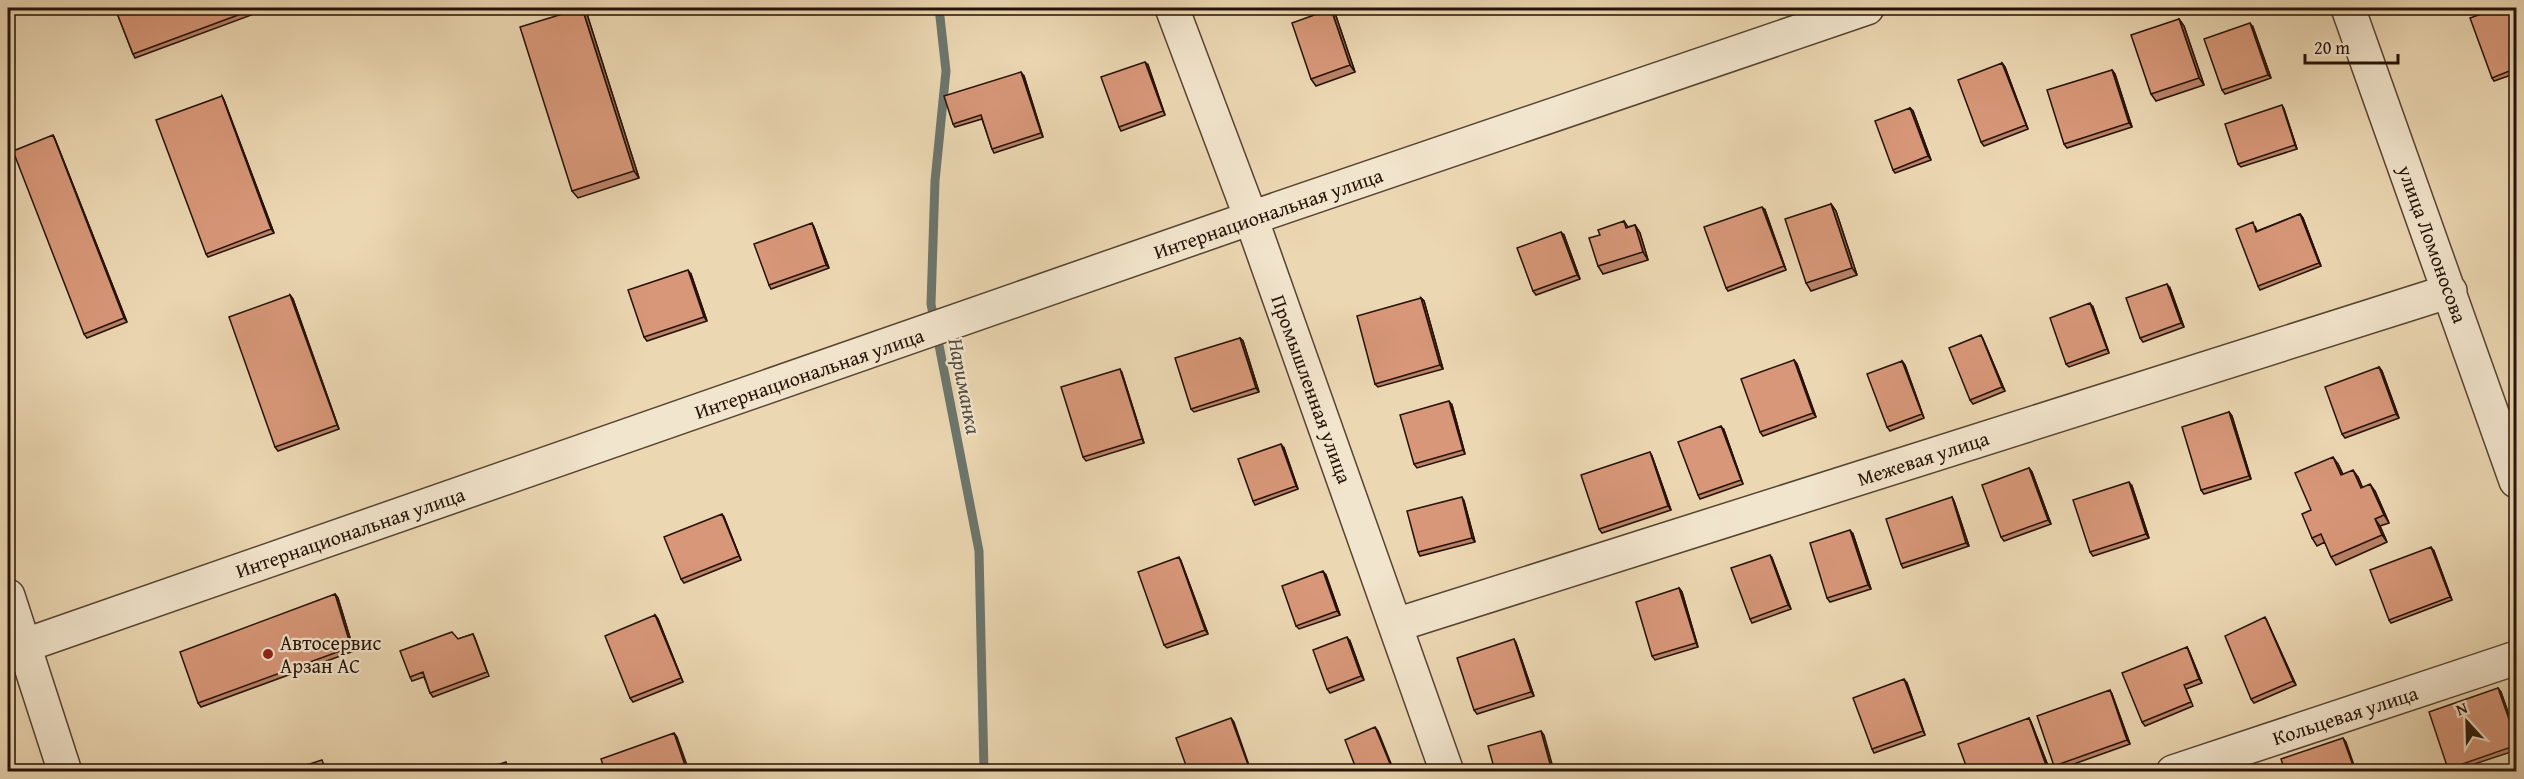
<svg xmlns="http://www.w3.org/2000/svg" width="2524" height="779" font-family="'Gentium Book Plus',serif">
	<rect width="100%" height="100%" fill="#ebd7b2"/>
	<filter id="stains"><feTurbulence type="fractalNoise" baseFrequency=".00333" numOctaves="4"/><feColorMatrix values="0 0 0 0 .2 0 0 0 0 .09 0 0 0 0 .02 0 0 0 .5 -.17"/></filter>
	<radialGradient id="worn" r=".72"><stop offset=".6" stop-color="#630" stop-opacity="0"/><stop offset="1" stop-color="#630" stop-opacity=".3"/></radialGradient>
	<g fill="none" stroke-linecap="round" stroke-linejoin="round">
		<path stroke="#6b766d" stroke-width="9" d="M939 8 946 71 935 181 931 304 979 551 984 772"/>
		<g stroke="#564330" stroke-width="36">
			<path id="minor" d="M1172 8 1251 218 1447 772
				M2348 8 2516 481
				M8 596 65 772
				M1396 625 2450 291
				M23 646 1251 218 1867 8
				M2173 772 2516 658"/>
		</g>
		<use href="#minor" stroke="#f2e5cd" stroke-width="33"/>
	</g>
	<path fill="#b98267" stroke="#251205" stroke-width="1.5" d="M115 8H270L135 58 133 54Z
		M582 8 587 14 639 178 578 198 572 191Z
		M2517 8V73L2494 81 2492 78Z
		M1331 9 1336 16 1355 72 1316 86 1311 79Z
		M2179 19 2184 26 2204 85 2156 101 2151 94Z
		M2253 27 2271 78 2225 94 2222 90Z
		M2002 63 2005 67 2028 129 1984 146 1981 142Z
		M1148 65 1165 115 1121 131 1119 127Z
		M2112 70 2115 74 2132 127 2067 148 2064 144Z
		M1024 76 1043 137 994 153 992 149 982 119 955 127 953 124Z
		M222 96 224 100 274 233 208 257 206 254Z
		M1910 108 1913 111 1931 160 1895 173 1893 170Z
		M2284 109 2297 149 2241 167 2238 164Z
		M53 135 55 139 127 322 87 338 84 334Z
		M1831 204 1836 211 1857 275 1811 291 1806 283Z
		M1765 210 1786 270 1728 291 1726 288Z
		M2300 214 2303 218 2321 266 2260 290 2258 286 2255 226 2257 231Z
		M1624 221 1628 227 1635 225 1640 233 1648 260 1603 274 1598 266Z
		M814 227 829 268 771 289 769 285Z
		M1564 235 1580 279 1536 295 1533 291Z
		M691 274 707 321 647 341 644 337Z
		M2170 288 2184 327 2143 342 2140 338Z
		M290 295 293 299 339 429 278 451 275 447Z
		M1421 298 1424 301 1443 369 1378 387 1375 384Z
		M2093 307 2109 353 2069 367 2066 364Z
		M1240 338 1243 341 1259 392 1194 412 1191 409Z
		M1983 339 2005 391 1973 404 1970 400Z
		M1794 360 1797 364 1816 417 1763 436 1760 432Z
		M1902 361 1905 365 1924 418 1890 431 1887 427Z
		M2379 367 2382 371 2399 418 2345 438 2342 434Z
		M1122 373 1144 443 1086 461 1083 457Z
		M1452 405 1465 454 1417 468 1414 464Z
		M2229 412 2232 416 2251 479 2204 494 2201 490Z
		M1724 430 1743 484 1700 499 1698 495Z
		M1284 448 1298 489 1255 505 1253 501Z
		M1652 456 1671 510 1602 533 1599 529Z
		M2338 464 2343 474 2358 477 2362 487 2375 491 2389 523 2380 526 2387 542 2336 565 2331 557 2325 542 2317 546 2312 538 2311 510Z
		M2029 468 2032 472 2051 524 2004 541 2001 537Z
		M2132 486 2149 538 2093 556 2090 552Z
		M1952 497 1954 501 1969 546 1903 568 1901 564Z
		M1464 501 1475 542 1420 556 1418 552Z
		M724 517 741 560 684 583 681 579Z
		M1853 534 1871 589 1830 602 1827 598Z
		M2434 551 2452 600 2391 623 2389 620Z
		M1772 558 1791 609 1752 623 1750 619Z
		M1181 561 1208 634 1167 648 1164 645Z
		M1326 575 1340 615 1299 629 1296 626Z
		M1679 588 1682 592 1698 647 1655 660 1652 656Z
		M335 594 338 598 354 651 201 707 198 703Z
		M655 615 658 619 683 682 633 702 630 698Z
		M2267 621 2296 685 2254 703 2251 699Z
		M473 634 475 638 489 676 433 697 430 693 424 677 412 681 410 677 458 639Z
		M1350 641 1364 680 1330 693 1327 689Z
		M1516 643 1534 696 1477 714 1474 710Z
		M2187 647 2189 651 2202 683 2186 689 2193 706 2145 726 2142 722Z
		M1907 683 1925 735 1874 753 1872 749Z
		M2498 688 2501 692 2517 738V750L2453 771H2450L2448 769Z
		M2112 694 2130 744 2057 770 2054 766Z
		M2029 718 2031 722 2050 771H1968Z"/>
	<path fill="#966a54" stroke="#251205" stroke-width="1.5" d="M582 8 587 14 639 178 634 171Z
		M1331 9 1336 16 1355 72 1350 65Z
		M2179 19 2184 26 2204 85 2199 78Z
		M2250 23 2253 27 2271 78 2268 75Z
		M1145 62 1148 65 1165 115 1163 111Z
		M2002 63 2005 67 2028 129 2026 125Z
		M2112 70 2115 74 2132 127 2129 123Z
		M1021 72 1024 76 1043 137 1041 133Z
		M222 96 224 100 274 233 271 229Z
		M2282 105 2284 109 2297 149 2295 145Z
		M1910 108 1913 111 1931 160 1928 156Z
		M53 135 55 139 127 322 124 318Z
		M1831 204 1836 211 1857 275 1852 268Z
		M1762 207 1765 210 1786 270 1784 266Z
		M2300 214 2303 218 2321 266 2319 263Z
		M812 223 814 227 829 268 826 265Z
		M1635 225 1640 233 1648 260 1643 252Z
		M1561 232 1564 235 1580 279 1577 275Z
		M688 270 691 274 707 321 704 317Z
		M2167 284 2170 288 2184 327 2181 323Z
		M290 295 293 299 339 429 337 425Z
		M1421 298 1424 301 1443 369 1440 365Z
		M2090 303 2093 307 2109 353 2107 349Z
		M1981 335 1983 339 2005 391 2002 387Z
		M1240 338 1243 341 1259 392 1256 388Z
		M1794 360 1797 364 1816 417 1813 413Z
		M1902 361 1905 365 1924 418 1922 414Z
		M2379 367 2382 371 2399 418 2396 414Z
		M1120 369 1122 373 1144 443 1142 439Z
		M1449 401 1452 405 1465 454 1463 450Z
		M2229 412 2232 416 2251 479 2249 476Z
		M1721 426 1724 430 1743 484 1741 480Z
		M1281 444 1284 448 1298 489 1296 486Z
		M1650 452 1652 456 1671 510 1668 506Z
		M2333 457 2338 464 2346 482 2341 475Z
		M2029 468 2032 472 2051 524 2048 520Z
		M2353 470 2358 477 2366 495 2361 488Z
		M2129 482 2132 486 2149 538 2146 534Z
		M2370 484 2375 491 2389 523 2384 515Z
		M1462 497 1464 501 1475 542 1472 538Z
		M1952 497 1954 501 1969 546 1966 543Z
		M722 514 724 517 741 560 739 556Z
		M2375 519 2380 526 2387 542 2382 535Z
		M1850 530 1853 534 1871 589 1868 585Z
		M2431 547 2434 551 2452 600 2450 597Z
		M1770 555 1772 558 1791 609 1788 605Z
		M1179 557 1181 561 1208 634 1205 630Z
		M1323 571 1326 575 1340 615 1337 611Z
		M1679 588 1682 592 1698 647 1696 643Z
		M335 594 338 598 354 651 351 647Z
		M655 615 658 619 683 682 681 678Z
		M2265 617 2267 621 2296 685 2293 681Z
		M1347 637 1350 641 1364 680 1361 676Z
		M1514 639 1516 643 1534 696 1531 692Z
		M2187 647 2189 651 2202 683 2199 679Z
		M1904 679 1907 683 1925 735 1923 731Z
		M2498 688 2501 692 2517 738V742Z
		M2110 690 2112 694 2130 744 2127 740Z
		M1231 718 1234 722 1251 771 1250 770Z
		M2029 718 2031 722 2050 771 2047 768Z
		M1375 727 1378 731 1394 771H1393Z
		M1541 731 1544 735 1554 771H1552Z
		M674 733 677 737 689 771H687Z
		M2343 738 2346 742 2356 771H2355Z"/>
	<path fill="#d79778" stroke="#251205" stroke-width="1.5" d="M115 8H257L133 54Z
		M582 8 634 171 572 191 520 27Z
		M2498 8H2517V68L2492 78 2470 18Z
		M1331 9 1350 65 1311 79 1292 23Z
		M2179 19 2199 78 2151 94 2131 35Z
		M2250 23 2268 75 2222 90 2204 39Z
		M1145 62 1163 111 1119 127 1101 77Z
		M2002 63 2026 125 1981 142 1958 80Z
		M2112 70 2129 123 2064 144 2047 90Z
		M1021 72 1041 133 992 149 981 115 953 124 944 96Z
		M222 96 271 229 206 254 156 120Z
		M2282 105 2295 145 2238 164 2225 124Z
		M1910 108 1928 156 1893 170 1875 121Z
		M2517 117V140L2510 120Z
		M53 135 124 318 84 334 13 151Z
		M1831 204 1852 268 1806 283 1785 219Z
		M1762 207 1784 266 1726 288 1704 227Z
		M2300 214 2319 263 2258 286 2236 229 2253 222 2256 232Z
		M1624 221 1626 228 1635 225 1643 252 1598 266 1589 238 1600 235 1598 230Z
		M812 223 826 265 769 285 754 244Z
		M1561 232 1577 275 1533 291 1517 248Z
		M688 270 704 317 644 337 628 290Z
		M2167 284 2181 323 2140 338 2126 298Z
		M290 295 337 425 275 447 229 317Z
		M1421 298 1440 365 1375 384 1357 316Z
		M2090 303 2107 349 2066 364 2050 318Z
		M1981 335 2002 387 1970 400 1949 348Z
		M1240 338 1256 388 1191 409 1175 358Z
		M1794 360 1813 413 1760 432 1741 379Z
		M1902 361 1922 414 1887 427 1867 374Z
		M2379 367 2396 414 2342 434 2325 387Z
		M1120 369 1142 439 1083 457 1061 387Z
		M1449 401 1463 450 1414 464 1400 415Z
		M2229 412 2249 476 2201 490 2182 427Z
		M1721 426 1741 480 1698 495 1678 442Z
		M1281 444 1296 486 1253 501 1238 459Z
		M1650 452 1668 506 1599 529 1581 475Z
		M2333 457 2341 475 2353 470 2361 488 2370 484 2384 515 2375 519 2382 535 2331 557 2321 534 2312 538 2302 514 2311 510 2295 473Z
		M2029 468 2048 520 2001 537 1982 485Z
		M2129 482 2146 534 2090 552 2073 500Z
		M1462 497 1472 538 1418 552 1407 511Z
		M1952 497 1966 543 1901 564 1886 519Z
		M722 514 739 556 681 579 664 537Z
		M1850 530 1868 585 1827 598 1810 543Z
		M2431 547 2450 597 2389 620 2370 570Z
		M1770 555 1788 605 1750 619 1731 568Z
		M1179 557 1205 630 1164 645 1138 572Z
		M1323 571 1337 611 1296 626 1282 586Z
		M1679 588 1696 643 1652 656 1636 602Z
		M335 594 351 647 198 703 180 652Z
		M655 615 681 678 630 698 605 636Z
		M2265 617 2293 681 2251 699 2225 636Z
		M452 632 458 639 473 634 487 672 430 693 423 672 410 677 400 651Z
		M1347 637 1361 676 1327 689 1313 650Z
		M1514 639 1531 692 1474 710 1457 658Z
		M2187 647 2199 679 2184 685 2191 702 2142 722 2122 673Z
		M1904 679 1923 731 1872 749 1853 698Z
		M2498 688 2517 742V745L2448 769 2429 712Z
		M2110 690 2127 740 2054 766 2037 716Z
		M1231 718 1250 770 1246 771H1188L1176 738Z
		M2029 718 2047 768 2037 771H1968L1958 744Z
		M1375 727 1393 771H1357L1345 740Z
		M1541 731 1552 771H1495L1488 746Z
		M674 733 687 771H605L601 759Z
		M2343 738 2355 771H2285L2281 759Z
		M322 760 326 771H288Z
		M506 762 509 771H479Z"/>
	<circle fill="#8f2418" stroke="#f2e5cd" stroke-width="2" cx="268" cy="654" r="6"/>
	<g text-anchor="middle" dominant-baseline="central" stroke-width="4.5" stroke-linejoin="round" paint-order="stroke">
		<g font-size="20" fill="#251205" stroke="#f2e5cd">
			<text transform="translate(1268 213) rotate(-19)">Интернациональная улица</text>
			<text transform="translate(2433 244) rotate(70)">улица Ломоносова</text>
			<text transform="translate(809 373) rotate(-19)">Интернациональная улица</text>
			<text transform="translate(1312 389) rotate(70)">Промышленная улица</text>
			<text transform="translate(1923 458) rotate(-18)">Межевая улица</text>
			<text transform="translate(350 532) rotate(-19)">Интернациональная улица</text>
			<text transform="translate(2345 715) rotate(-18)">Кольцевая улица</text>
		</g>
		<g font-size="20" fill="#251205" stroke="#f2e5cd" text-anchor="start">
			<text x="280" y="642">Автосервис<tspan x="280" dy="23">Арзан АС</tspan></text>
		</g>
		<g font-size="21" font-style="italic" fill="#4e4c42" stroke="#f2e5cd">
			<text transform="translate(965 386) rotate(79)">Нариманка</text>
		</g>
	</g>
	<rect width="2524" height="779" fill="none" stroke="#ebd7b2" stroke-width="30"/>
	<rect x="9" y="9" width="2506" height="761" fill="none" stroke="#251205" stroke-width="3"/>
	<rect x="15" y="15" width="2494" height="749" fill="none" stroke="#251205" stroke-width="1.5"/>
	<g transform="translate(2467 722) rotate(338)" stroke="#f2e5cd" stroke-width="4.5" paint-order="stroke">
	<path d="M0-4.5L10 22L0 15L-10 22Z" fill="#251205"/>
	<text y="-9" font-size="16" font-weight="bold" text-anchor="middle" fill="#251205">N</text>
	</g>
	<path d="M2305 54v9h93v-9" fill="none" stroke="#251205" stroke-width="3"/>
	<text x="2314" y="54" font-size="18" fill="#251205" stroke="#f2e5cd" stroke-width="4.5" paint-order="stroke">20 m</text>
	<rect width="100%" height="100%" filter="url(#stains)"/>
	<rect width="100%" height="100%" fill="url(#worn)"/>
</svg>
